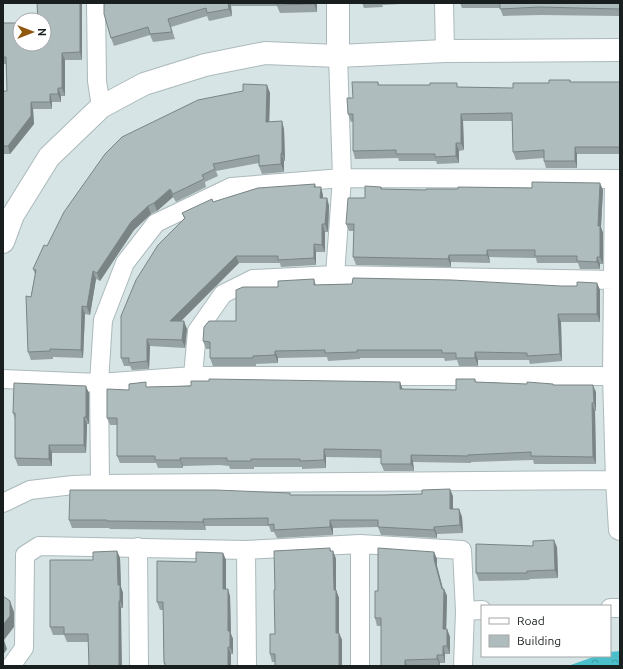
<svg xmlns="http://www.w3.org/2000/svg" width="623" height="669" font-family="Ubuntu,sans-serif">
	<defs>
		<pattern id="forest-crowns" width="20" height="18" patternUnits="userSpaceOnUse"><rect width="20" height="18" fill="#4bbfcb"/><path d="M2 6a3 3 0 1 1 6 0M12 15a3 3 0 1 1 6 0" fill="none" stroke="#3e9ba4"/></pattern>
	</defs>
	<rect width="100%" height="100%" fill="#d6e4e6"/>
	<path fill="url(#forest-crowns)" d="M620 651V666H568L596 656H610V652Z"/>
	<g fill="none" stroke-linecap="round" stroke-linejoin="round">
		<g stroke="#abb9bb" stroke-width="20">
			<path id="street" d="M96 3 97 81 101 107
				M444 3 445 51
				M614 179 612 376 615 480 618 530 620 531
				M335 275 614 280
				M193 376 197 331 223 294 253 279 335 275 342 178 338 56
				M3 379 99 383 193 376H620
				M100 484 99 383 103 320 125 263 156 223 231 187 342 178 620 179
				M3 503 30 490 73 485 100 484 615 480
				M138 547 139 666
				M246 550 247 666
				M610 608H620
				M465 611 482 610
				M11 666 24 648 25 555 39 546 246 550 360 544 462 550 465 611 463 666
				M360 666V544"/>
		</g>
		<g stroke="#abb9bb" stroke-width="24">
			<path id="secondary" d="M338 3V56
				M3 242 13 215 49 157 101 107 144 84 205 65 265 53 338 56 445 51 620 50"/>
		</g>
		<use href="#street" stroke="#fff" stroke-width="18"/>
		<use href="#secondary" stroke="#fff" stroke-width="22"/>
	</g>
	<path fill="#96a2a3" d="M82 3V60H65V96H61V102H52V109H33L34 124 10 154H3V91H7L6 64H3V23L44 44Z
		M108 3H317V12L280 13 277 6H231L232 16 209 21 207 16 171 27 175 39 153 42 150 35 114 46 111 38Z
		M362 3H421L382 5 383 7 364 8Z
		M460 3H620V16L541 15 503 16 500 8H462Z
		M570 80 571 82H620V154H577V168H546L544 161V158L516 160 513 152 512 121H463L464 150 459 151V163L437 164 436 161H399L398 158 355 159 353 151V122H351L348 114 378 82 379 85 458 87 513 88 549 83Z
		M270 93 269 122 284 129 285 161H284V172L262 174 259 166V163L216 171 218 176 205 182 206 187 176 202 173 197 157 211 151 214 134 230 100 281 96 279 90 315 85 314 83 358 53 357V359L31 360 28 352 31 297 35 274 33 269 47 246Z
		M315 184 316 187 323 195V198H327L329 206 328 232H325V252H316V265L281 267 280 263H239L181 321 187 329 185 348 150 346 149 369 132 370 130 366H124L121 358 184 218 182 213 213 202Z
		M381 187 382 189 426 190H603L601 227 603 233V264H600V269H580L578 263H537L536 258 489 257 490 263 451 262V267L356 265 353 257 354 231H349L346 224Z
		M314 279 316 285 561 286H577L597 283 600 290V322H561L562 361 530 364 529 360H478V366H459L457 360 445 361 444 358H360V359L328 361 327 357 278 358V363L256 364V366H213L210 358V349H206L203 341 236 321 278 287Z
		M475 379 476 382 527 384H553L554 385 596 392V411H595L596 464H534L533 460 471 462V463L413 462 414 471H384L381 464V458L326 457V468L302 469V467H254V469H230L229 466 220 465 183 466V468H158L156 463H120L117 456V425H110L107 418 129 390 148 387 191 386 209 381 400 382 402 389 456 390Z
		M89 393V424H87L86 453H52V466H18L15 458V419L13 413Z
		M290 493V495L453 496V509H459L462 517 463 533 437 534V538L381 535 378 527 333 528V535L277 538 274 532H271L269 526H205L206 530 110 529 109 528H72L69 520Z
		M557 547 558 578 530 579 529 580 479 581 476 573Z
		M330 548 331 551H333L336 559V590L339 598V633L342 640 275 662H272L270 654 275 634V590Z
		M117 551 120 558 121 587 123 593V608H121L88 642H67L64 635H53L50 627 93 560Z
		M434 552 437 559V566L443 589H444L447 596 446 629H447L450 637V654H445V663H440V666H381V626H377L375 618 378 591Z
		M223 553 226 560V589L230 596 231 634 233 639V654H231V666H165L164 663 163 610H160L157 602 196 562Z"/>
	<path fill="#7a8484" d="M80 3H82V60L80 52Z
		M228 3H230L231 6 232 16 229 9Z
		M314 3H317V12L314 4Z
		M62 53 65 60V96L62 88Z
		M267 85 270 93 269 130 266 122Z
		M58 88 61 96V102L58 94Z
		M50 94 52 102V109L50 102Z
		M31 102 33 109 34 124 10 154 8 146Z
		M461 114 463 121 464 150 461 143Z
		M282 121 284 129 285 161 282 153Z
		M456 143 459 151V163L456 156Z
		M575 147 577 154V168L575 161Z
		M281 153 284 161V172L281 164Z
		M600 183 603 190 601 227 603 233V264L600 257 598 226Z
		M321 187 323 195V206L320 198Z
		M170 189 173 197 157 211 154 203Z
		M327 198 329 206 328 232 325 224Z
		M148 206 151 214 134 230 100 281 97 273 131 222Z
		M322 224 325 232V252L322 245Z
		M314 244 316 252V265L314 258Z
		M487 250 489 257 490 263 487 255Z
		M449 255 451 262V267L448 259Z
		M236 256 239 263 173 329 170 321Z
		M597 257 600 264V269L597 262Z
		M93 271 96 279 90 315 87 307Z
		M597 283 600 290V322L597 314Z
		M82 306 85 314 83 358 81 350Z
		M558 314 561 322 562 361 560 354Z
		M184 321 187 329 185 348 182 340Z
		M147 339 150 346 149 369 147 361Z
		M275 351 278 358V363L275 355Z
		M475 352 478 360V366L475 358Z
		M400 382 403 390 400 389Z
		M593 385 596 392V411L594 403Z
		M86 386 89 393V424L86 417Z
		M592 403 595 411 596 464 593 457Z
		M84 417 87 424 86 453 84 445Z
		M49 445 52 453V466L49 459Z
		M324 449 326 457V468L324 460Z
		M411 455 413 462 414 471 411 464Z
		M180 458 183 466V468L180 460Z
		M450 489 453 496V516L450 509Z
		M459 509 462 517 463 533 460 525Z
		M203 519 205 526 206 530 203 522Z
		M330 520 333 528V535L330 527Z
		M434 527 437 534V538L434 530Z
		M554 540 557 547 558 578 555 570Z
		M117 551 120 558 121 587 123 593V608L120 601 118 585Z
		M333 551 336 559V592V590L339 598V640L336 633 334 590Z
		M434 552 437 559V566L444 593V589L447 596 446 637 443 629 442 589 434 559Z
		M223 553 226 560V596L223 589Z
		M228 589 230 596 231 634 233 639V654L230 647 228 631Z
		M10 601 14 612V627L4 640 7 649 3 655V625Z
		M119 601 121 608 122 666H119Z
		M447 629 450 637V654L447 646Z
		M339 633 342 640V666H339Z
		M443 646 445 654V663L443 655Z
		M228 647 231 654V666H228Z
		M437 655 440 663V666L437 659Z
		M405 660 407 666H405Z"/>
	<path fill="#aebcbd" stroke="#7a8484" d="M37 3H80V52L62 53V88H58V94H50V102H31V116L8 146H3V91H7L6 57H3V23H20V44H44V20H38Z
		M108 3H228L229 9 207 13 206 8 168 19 172 32 150 34 148 27 111 38 104 14V4Z
		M277 3H314V4L277 5Z
		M500 3H620V9L539 7 500 9Z
		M549 80H570V82H620V147H575V161H544V150L513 152 512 113 461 114V143H456V156L435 157V154H396V150L353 151V114H348L347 98H353L352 82H378V85H430V83H457V87L513 88V83H549Z
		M243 84 267 85 266 122 282 121V153H281V164L259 166V155L213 164 215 169 202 175 204 179 173 194 170 189 154 203 148 206 131 222 97 273 93 271 87 307 82 306 81 350 50 349V351L28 352 26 296 31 297 36 270 33 269 44 245 47 246 64 212 105 154 122 137 198 100 243 91Z
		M532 182 600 183 598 226H600V257H597V262L577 261V256H535V250H487V255H449L448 259 353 257 354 224H346L348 198H365V186L381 187V189L426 190V189H458V187L532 188Z
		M315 184 314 187H321L320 198H327L325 224H322V245L314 244V258L278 260V256H236L170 321H184L182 340 147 339V361L129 363V358H121V316L136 280 158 245 185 218 182 213 212 199 213 202 258 188Z
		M353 278 452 280 561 286H577V282L597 283V314H558L560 354 527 356V353L475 352V358H456V353H442V350H357V352L325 353V350L275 351V355L253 356V358H210V342L203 341 204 327 209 321H236V290L243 287H278V281L314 279V285L352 284Z
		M209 379 400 382V389L456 390V379H475V382L527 384V382L553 384V385H593L594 403H592L593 457 531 456V452L468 455V456L411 455V464H381V450L324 449V460L300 461V459H251V461H227V458H180V460H155V456H117V418H107V389L129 390V384L146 382V387L191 386V381H209Z
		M14 383 86 386V417H84V445H49V459L15 458V413H13Z
		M450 489V509H459L460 525 434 527V530L378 527V520H330V527L274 530V524L268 525V518L203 519V522L107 521V520H69L70 490H215L290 493V495H384L422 494V490Z
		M554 540 555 570 527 571V573H476V544L533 546V541Z
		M330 548V551H333L334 590H336V633H339V666H275V654H270V634H275L274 590H275L274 551Z
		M378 548 434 552V559L442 589H444L443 629H447V646H443V655H437V659L405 660V666H381V618H375V591H378Z
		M117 551 118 585H120V601H119V666H89L88 634H64V627H50V560H93V552Z
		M196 552 223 553V589H228V631H230V647H228V666H165V663H164L163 602H157V561L196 562Z
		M3 596 10 601V616L3 625Z"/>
	<rect width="623" height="669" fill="none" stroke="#191e1f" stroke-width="8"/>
	<rect x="481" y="605" width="130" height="52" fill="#ffffff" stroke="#a3a5a5"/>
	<rect x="489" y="618" width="20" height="6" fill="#ffffff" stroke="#a3a5a5"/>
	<text x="517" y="625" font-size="12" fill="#191e1f">Road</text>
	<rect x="489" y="635" width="20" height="12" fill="#aebcbd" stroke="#a3a5a5"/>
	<text x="517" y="645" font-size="12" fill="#191e1f">Building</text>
	<g transform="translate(32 32) rotate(90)"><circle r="19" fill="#ffffff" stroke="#a3a5a5"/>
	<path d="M0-3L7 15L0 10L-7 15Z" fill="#8f570f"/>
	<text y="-6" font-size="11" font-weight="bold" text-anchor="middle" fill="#191e1f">N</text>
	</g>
</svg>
